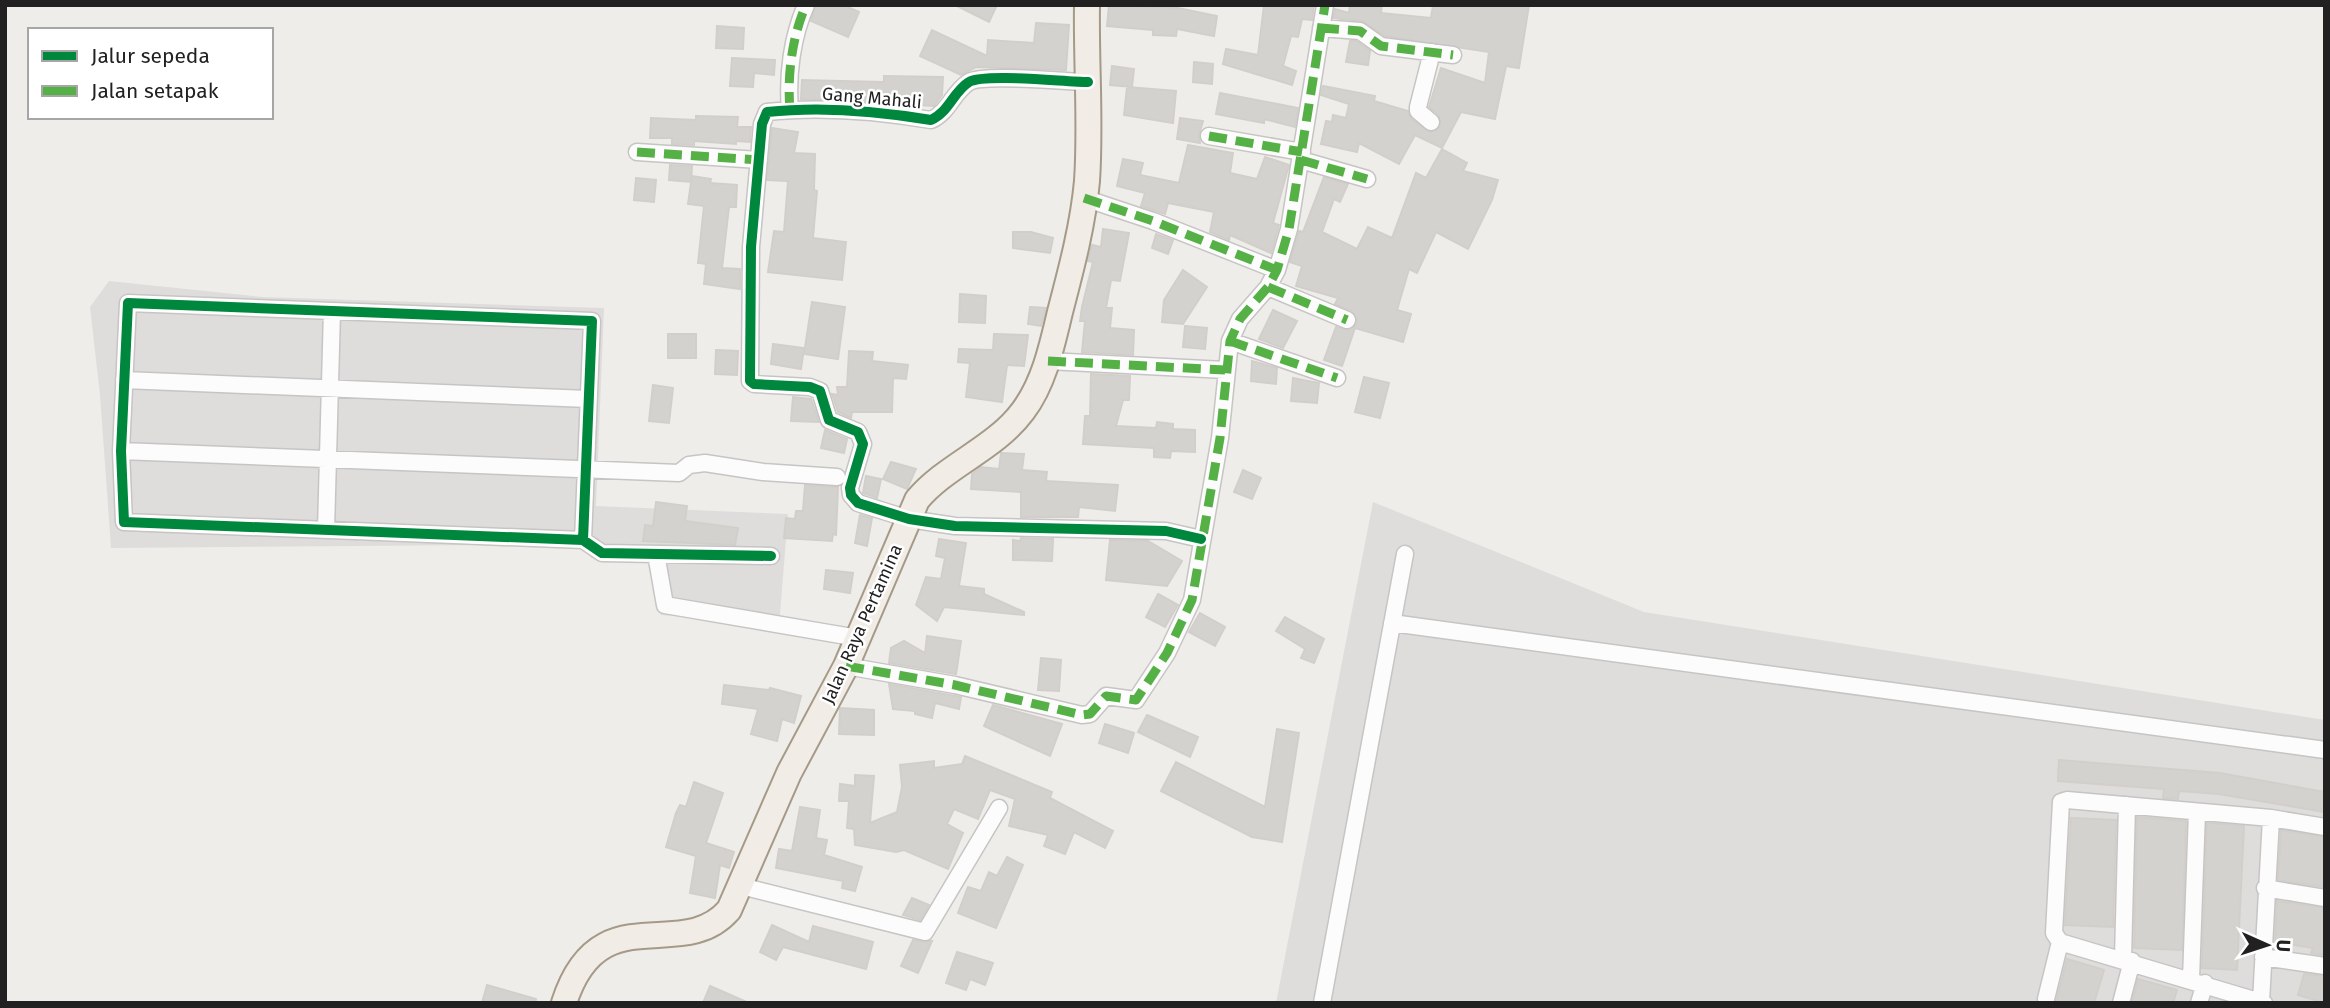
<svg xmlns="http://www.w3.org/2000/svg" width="2330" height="1008" font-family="'Fira Sans',sans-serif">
	<rect width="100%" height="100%" fill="#efedea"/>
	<path fill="#dedddb" d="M109 281 262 297 604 308 596 506 788 514 779 627 740 621 661 615 648 563 591 558V548L482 545 111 548 100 395 90 307Z
		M1373 502 1644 612 2325 720V1003H1276Z"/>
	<path fill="#d4d2cf" stroke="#d2cfcb" stroke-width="2" d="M816 5H843L859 12 848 37 811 21Z
		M955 5H997L989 22Z
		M1109 5 1178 8 1217 16 1214 36 1177 29 1176 36 1153 35V30L1107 26Z
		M1264 5H1314L1312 20 1302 19 1298 37 1291 36 1283 66 1296 71 1292 85 1223 64 1226 49 1258 55Z
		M1350 5H1382L1381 13 1431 18 1433 5H1529L1519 68 1506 66 1495 119 1461 112 1442 148 1415 135 1399 164 1359 143 1357 152 1321 144 1326 121 1332 122 1333 115 1346 118 1349 104 1321 95 1323 86 1375 96 1374 101 1408 111 1411 119 1430 132 1438 129 1441 123 1438 114 1429 107 1441 68 1485 83 1489 52 1385 36 1362 21 1333 18 1335 9 1349 13Z
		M1036 23 1069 25 1066 70 976 67 961 75 920 56 932 30 987 56 988 40 1034 43Z
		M717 26 744 28 743 49 716 48Z
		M1350 41H1356L1370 51 1368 65 1346 62Z
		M732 58 775 60 774 75 754 73 753 87 730 86Z
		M1194 62 1213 64 1212 84 1193 82Z
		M1112 66 1134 69 1132 87 1110 85Z
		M884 76 943 77 942 95 934 106 801 99 802 80 884 82Z
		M1127 87 1176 91 1173 123 1124 115Z
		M1220 93 1298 108 1295 127 1264 119V123L1216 114Z
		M696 116 738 117 737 127H751L750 142 736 141V144L694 141V145L672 144V138H650L651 118 696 120Z
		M1180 118 1203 121 1199 135 1200 143 1177 139Z
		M772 128 798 132 794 153 815 154 814 190 817 191 813 238 846 242 842 280 768 272 774 231 784 232 788 181 767 180Z
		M1188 145 1233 153 1230 173 1257 179 1265 157 1289 165 1273 223 1279 225 1271 253 1230 235 1229 240 1210 232 1214 212 1168 203 1165 214 1141 206 1145 193 1117 186 1123 159 1143 163 1140 175 1179 183Z
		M1442 149 1467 163 1463 171 1498 180 1492 200 1468 249 1436 232 1417 273 1409 269 1397 310 1411 314 1403 342 1355 328 1342 366 1324 360 1336 327 1349 330 1356 325 1357 318 1352 311 1335 304 1338 298 1296 286 1302 266 1290 262 1299 231 1303 232 1324 177 1348 184 1340 202 1334 199 1322 232 1357 249 1368 227 1392 238 1416 173 1426 178Z
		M670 165 692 166 691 182 669 180Z
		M692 176 711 179 710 183 737 185 736 207H729L722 268 740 269V289L704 284 706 264 698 263 704 206 688 204Z
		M636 178 656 180 654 202 634 200Z
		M1103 229 1129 233 1120 281 1111 280 1106 308H1112L1110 328 1134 330 1133 355 1082 352 1085 321H1080L1082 307 1093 262 1088 261 1092 245 1101 247Z
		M1013 232H1031L1053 238 1050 253 1013 248Z
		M1156 234 1173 240 1168 254 1152 248Z
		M1183 270 1207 287 1183 324 1162 322 1164 300Z
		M960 294 986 296 985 323 959 322Z
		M812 302 845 307 838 359 804 354Z
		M1030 307 1046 308 1041 326 1028 324Z
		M1273 310 1297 321 1283 348 1259 339Z
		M1185 326 1207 328 1205 349 1183 347Z
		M668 334H696V358H668Z
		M994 334 1028 335 1024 366 1007 365 1002 402 966 397 970 363 958 362 959 349 993 350Z
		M773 344 804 348 801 369 771 364Z
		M716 350 738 351 737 375 715 374Z
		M849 351 873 352 872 361 908 365 906 379 893 378 892 412H852L851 418 838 412 832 394 838 395 837 387H847Z
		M1252 361 1277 368 1276 384 1251 381Z
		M1091 374 1130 376 1129 400H1123L1116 426 1156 428 1157 422 1173 424V429L1195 430V452L1171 451 1170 458 1154 457V448L1083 444 1085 416H1090Z
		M1364 377 1389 383 1380 418 1355 412Z
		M1293 378 1319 383 1317 403 1291 401Z
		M653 385 673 388 669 423 649 421Z
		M793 397 811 399 819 422 791 421Z
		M825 430 847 439 844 453 821 448Z
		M1001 453 1024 454 1022 470 1047 472 1046 481 1118 485 1115 511 1079 507 1078 517H1021V492L971 489 972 474 981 467 999 469Z
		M891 462 916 469 907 489 883 479Z
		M1243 470 1261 478 1252 499 1234 492Z
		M866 476 881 479 877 498 863 493Z
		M805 485 838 487 836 535 833 534 832 541 784 538 786 518 795 519 796 511H803Z
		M656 502 687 506 685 521 738 528 735 545 643 541 645 525 653 526Z
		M860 515 872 518 867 546 855 543Z
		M1021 538 1053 539 1052 561 1013 560V540L1020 541Z
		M939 539 966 543 959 586 984 589V594L1024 612V615L944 607 937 621 916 605 926 577 941 579 945 558 936 556Z
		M1110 540 1148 541 1182 561 1167 586 1106 580Z
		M826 570 853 573 850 593 824 589Z
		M1158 594 1178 605 1165 627 1146 617Z
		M1200 613 1225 627 1215 646 1189 632Z
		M1285 617 1324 639 1314 663 1301 658 1305 649 1276 631Z
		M927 636 961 641 956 674 889 663 891 648 904 641 925 653Z
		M1041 658 1061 660 1059 691 1038 690Z
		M889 684 961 697 959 709 935 703 932 718 915 714V711L893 709Z
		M724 685 769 690 770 688 801 696 794 723 782 719 777 741 751 734 758 709 722 704Z
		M993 705 1062 724 1050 756 984 726Z
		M840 708 874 710V735L839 734Z
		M1147 715 1198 737 1190 757 1138 732Z
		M1105 724 1134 733 1128 753 1099 743Z
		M1277 729 1299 733 1282 842 1252 837 1161 791 1176 762 1265 807Z
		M965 756 1052 792 1050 798 1113 831 1105 848 1074 832 1065 854 1044 846 1048 835 1009 826 1015 799 990 790 978 819 954 809 947 824 963 833 948 869 904 850 896 852 855 845 854 829 847 828 849 801H839L840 784 855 786V775L874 776 870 823 897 812 902 787 900 765 934 761V768L962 764Z
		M2059 760 2220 773 2325 792V812L2219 794 2179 791 2178 799 2163 798 2164 789 2058 781Z
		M694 782 723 793 706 843 734 852 729 868 720 865 715 898 690 893 696 856 666 847 676 813 680 805 686 807Z
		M800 807 820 810 816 838 827 840 824 855 862 867 855 891 842 888 843 881 776 868 779 849 792 851Z
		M2137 817 2186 821 2182 950 2134 948Z
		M2071 818 2116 820 2113 927 2065 925Z
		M2207 823 2244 826 2237 970 2202 968Z
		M2281 830 2325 837 2324 887 2278 880Z
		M1007 857 1023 865 996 928 958 913 968 887 981 891 989 872 997 876Z
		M912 898 929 905 920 920 903 915Z
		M2277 901 2325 908V955L2311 953 2313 948 2275 942Z
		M772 925 809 942 813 926 873 942 866 969 783 947 776 960 760 952Z
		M913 940 932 941 918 973 901 966Z
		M957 952 993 963 985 985 970 979 966 990 946 983Z
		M2067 959 2104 970 2094 1003H2056Z
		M2304 974 2325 976V1003L2298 995Z
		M2138 979 2177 990 2173 1003H2132Z
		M487 985 536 999 535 1003H482Z
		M710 986 749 1003H703Z"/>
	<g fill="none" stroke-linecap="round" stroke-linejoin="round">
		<g stroke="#c6c5c4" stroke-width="19">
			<path id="minor" d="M1321 28 1360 31 1381 46 1453 55
				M1088 82C1065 82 985 73 969 82 953 92 949 112 931 120 878 111 821 106 767 112L762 124 751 247 750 381 754 384 810 387 820 391 829 420 858 432 863 444 850 488 851 495 858 503 909 519 955 526 1166 531 1201 539
				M790 110C787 75 792 37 806 5
				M1431 122 1418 111V107L1432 52
				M1209 136 1302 152
				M637 152 759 160
				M1301 160 1367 179
				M1084 198 1153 221 1277 270
				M1268 287 1347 320
				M1230 341 1337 378
				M1048 361 1225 370
				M124 380 588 399
				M121 451 679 473 689 465 705 463 763 472 837 477
				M326 530 332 311
				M583 540 592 321 128 303 121 451 124 522 583 540 602 553 771 556
				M656 554 665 605 858 638
				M1392 623 2325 750
				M846 666 955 685 1082 715 1090 714 1106 696 1136 700 1167 653 1192 600 1220 438 1230 341 1240 319 1268 287 1277 270 1289 229 1325 5
				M741 886 925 932 999 808
				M2265 888 2325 898
				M2263 957 2325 966
				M2123 958 2127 805
				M2191 979 2197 812
				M2046 999 2060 942
				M2261 1002 2271 818
				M1322 1003 1405 554
				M2121 1003 2132 961
				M2199 1003 2205 983
				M2264 1003 2060 942 2054 933 2061 802 2067 800 2271 818 2325 827"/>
		</g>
		<g stroke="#a59a87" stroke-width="28">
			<path id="primary" d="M564 1003C599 893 681 965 729 910L789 773 846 666 917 500C946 465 995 449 1023 411 1044 383 1052 346 1060 312 1071 270 1083 225 1087 181 1091 123 1086 64 1087 5"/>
		</g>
		<use href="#minor" stroke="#fdfcfc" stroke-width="16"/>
		<use href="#primary" stroke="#f2ece7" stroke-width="24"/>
		<path stroke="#55b145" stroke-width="9" stroke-dasharray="18 9" stroke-linecap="butt" d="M1321 28 1360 31 1381 46 1453 55
			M790 110C787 75 792 37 806 5
			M1209 136 1302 152
			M637 152 759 160
			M1301 160 1367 179
			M1084 198 1153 221 1277 270
			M1268 287 1347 320
			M1230 341 1337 378
			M1048 361 1225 370
			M846 666 955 685 1082 715 1090 714 1106 696 1136 700 1167 653 1192 600 1220 438 1230 341 1240 319 1268 287 1277 270 1289 229 1325 5"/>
		<g stroke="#fff" stroke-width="15">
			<path id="cycleway" d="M1088 82C1065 82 985 73 969 82 953 92 949 112 931 120 878 111 821 106 767 112L762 124 751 247 750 381 754 384 810 387 820 391 829 420 858 432 863 444 850 488 851 495 858 503 909 519 955 526 1166 531 1201 539
				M583 540 592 321 128 303 121 451 124 522 583 540 602 553 771 556"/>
		</g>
		<use href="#cycleway" stroke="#00873e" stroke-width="10"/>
	</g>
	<g text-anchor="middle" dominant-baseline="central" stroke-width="5" stroke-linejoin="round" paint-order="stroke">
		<g font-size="18" fill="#212121" stroke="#fff">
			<text transform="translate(872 98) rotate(5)">Gang Mahali</text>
			<text transform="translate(862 624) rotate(-66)">Jalan Raya Pertamina</text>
		</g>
	</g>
	<rect width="2330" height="1008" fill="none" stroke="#212121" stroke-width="14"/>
	<rect x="28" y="28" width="245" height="91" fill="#ffffff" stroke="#a6a6a6" stroke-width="2"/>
	<rect x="42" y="51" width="35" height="10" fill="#00873e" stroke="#a6a6a6" stroke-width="2"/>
	<text x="91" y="63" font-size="21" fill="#212121">Jalur sepeda</text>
	<rect x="42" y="86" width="35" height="10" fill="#55b145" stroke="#a6a6a6" stroke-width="2"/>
	<text x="91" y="98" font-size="21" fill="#212121">Jalan setapak</text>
	<g transform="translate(2267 945) rotate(93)" stroke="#ffffff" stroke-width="5" paint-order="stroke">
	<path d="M0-5L12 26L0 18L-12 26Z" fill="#212121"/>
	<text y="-10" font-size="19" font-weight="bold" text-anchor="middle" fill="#212121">U</text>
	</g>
</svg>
